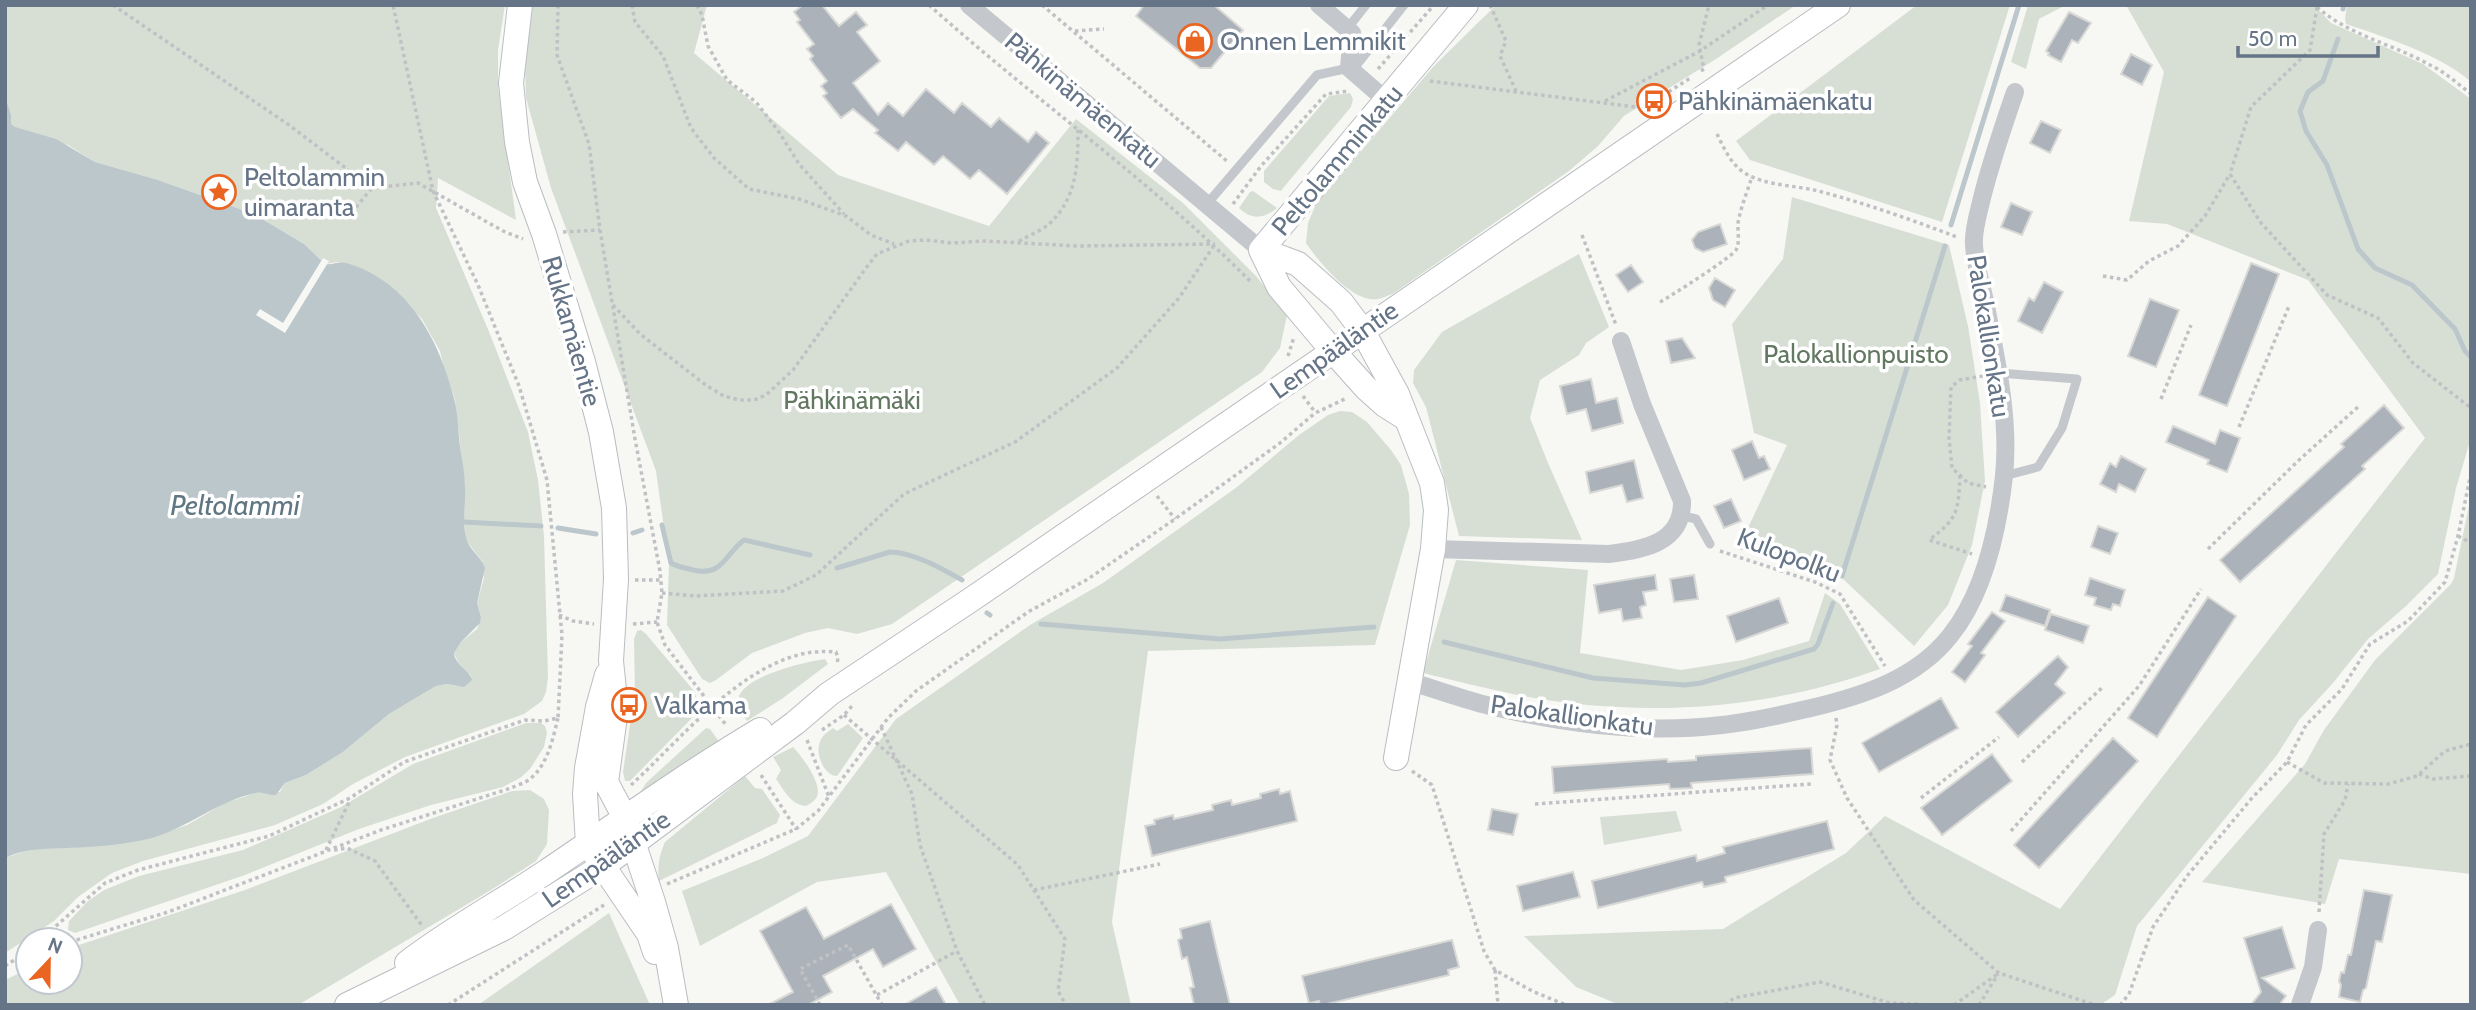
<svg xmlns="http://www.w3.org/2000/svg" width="2476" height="1010" font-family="Cabin,sans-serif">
	<rect width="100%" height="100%" fill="#f7f7f4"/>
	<path fill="#d7dfd5" d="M5 5H505L498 50V87L516 220 438 178 436 208 490 334 528 432 538 480 544 536 548 677 546 692 542 701 524 714 405 757 353 784 323 804 275 825 143 861 112 873 78 897 54 921 5 953V858L22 852 44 848H69L146 839 187 825 225 803 258 792H280L285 783 306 775 343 752 389 714 436 686 447 684 457 686 471 676 458 662 454 653 461 642 477 629 481 617 477 603 484 578 482 561 466 540 464 522 465 488 455 399 444 369 440 351 422 319 385 282 368 272 338 262 325 264 304 244 254 214 155 179 95 162 68 145 5 132Z
		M530 5H707L694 53 838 175 989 226 1076 119 1183 203 1256 276 1287 315 1280 348 1262 372 892 624 857 634 828 628 805 633 752 653 716 680 710 683 702 679 667 625 669 564 656 471 551 188 526 98 524 35Z
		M1496 5H1796L1716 59 1624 116 1598 146 1569 171 1394 293C1389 295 1383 298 1378 299 1353 304 1319 262 1306 243L1308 223 1316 204 1434 66Z
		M1917 5H2010L1942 222 1750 160 1736 141Z
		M2028 5H2066L2039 19 2026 69 2011 62Z
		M2126 5H2314L2331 23 2423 64 2471 99V438L2456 488 2438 574 2405 607 2368 639 2333 683 2299 720 2277 755 2137 926 2115 995 2100 1005H1620L1576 987 1524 936 1723 929 1846 853 1885 816 2060 909 2425 438 2308 280 2167 224 2129 221 2164 72Z
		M2347 5H2471V82C2442 55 2384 37 2346 24L2345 19Z
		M1350 93 1353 99 1351 107 1284 187 1281 191 1273 189 1264 182V171L1329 96Z
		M1253 191 1277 208C1264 219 1251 220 1239 208L1250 192Z
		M1792 197 1949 245 1968 326 1980 403 1985 481 1972 545 1948 605 1914 646 1842 578 1738 549 1787 445 1754 433 1732 324 1783 259Z
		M1579 254 1609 327 1586 343 1579 355 1540 380 1530 418 1548 463 1582 540 1459 536 1426 407 1413 383 1414 370 1442 332Z
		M1340 411 1352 412 1367 422 1391 450 1401 465 1409 494 1410 525 1375 645 1148 651 1112 922 1131 1005H960L886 872 817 882 700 946 682 891 763 858 808 836 896 719 1030 625 1103 583 1237 487 1299 435 1328 415Z
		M2471 496V874L2339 859 2325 904 2202 882 2305 764 2324 730 2375 660 2451 584 2454 578Z
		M1456 560 1588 570 1580 653 1681 670 1743 660 1809 641 1825 593 1840 604 1880 669C1766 710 1641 718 1522 696 1489 689 1456 681 1423 673Z
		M641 630 646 634 694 691 699 705 695 715 630 781H625L623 772 631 718H638L641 698 635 697 634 639 637 631Z
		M825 659 828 664 783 698 747 721C743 715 736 704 739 696 748 675 805 662 825 659Z
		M526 723H541L545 726 547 733 544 747 530 769 520 778 503 787 431 805 359 829 245 875 75 933 68 930 69 921 88 901 104 890 139 876 243 850 341 807 413 764Z
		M848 724 863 738 840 772 837 776C825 776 816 756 819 745 821 736 826 733 833 728L837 731Z
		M706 728 710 729 720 743 640 793 646 783Z
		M793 747C802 756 819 780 818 793 817 800 811 803 806 806 791 805 784 790 776 779L781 770 773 757Z
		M745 776 755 788 762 789 780 815 777 823 659 881C657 867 659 855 665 842Z
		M530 790 544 799 549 810 547 844 536 861 491 890 298 1005H5V980L28 969V982H70V948L245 890 433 818 512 791Z
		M1676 811 1682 831 1604 845 1600 817Z
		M609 913 650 1005H478Z"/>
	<path fill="#bcc7cc" d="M5 97 11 115V124L15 127 56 139 95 162 155 179 254 214 304 244 325 264C333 265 339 261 346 263 409 281 439 340 454 398 458 413 458 430 460 446 462 460 465 474 465 488 466 505 462 521 466 537 468 549 481 556 485 568L477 603 481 617 480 623 461 642 454 653C455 665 469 669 472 680L464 687 447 684 436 686 389 714 343 752 306 775 285 783 276 795C269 796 263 791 256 793 217 801 187 829 148 839 122 845 94 847 68 848 46 849 25 848 5 858Z"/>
	<path fill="#f7f7f4" d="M323 258 329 261 285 333 256 315 260 309 283 323Z"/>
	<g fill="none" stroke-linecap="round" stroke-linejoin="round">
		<path stroke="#bcc7cc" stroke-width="5" d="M2343 9 2344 5
			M2338 39 2323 81 2308 92 2300 111 2306 131 2327 165 2358 249 2375 268 2412 285 2455 329 2465 351 2471 357
			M1951 225 2019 5
			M464 522 541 526
			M662 525 671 563C678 567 686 568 693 570 723 577 725 554 744 540L810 555
			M558 528 596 534
			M633 533 642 530
			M837 568 890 552C915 553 941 568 962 580
			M1842 576 1945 246
			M987 613 990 615
			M1041 624 1220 639 1374 627
			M1444 642 1593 678 1685 685 1701 683 1814 649 1818 644 1833 603"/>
	</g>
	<path fill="#abb2b9" stroke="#d8d9d6" stroke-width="2" d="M803 5H822L839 26 856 12 867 25 857 32 880 61 853 83 878 115 888 103 903 116 926 89 954 113 962 103 991 127 999 118 1028 142 1036 132 1049 143 1007 194 979 170 970 179 943 156 934 165 906 142 898 151 875 133 878 130 853 109 841 118 823 96 827 93 821 86 827 81 810 59 813 56 807 49 814 44 797 22 800 20 794 12Z
		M1144 5H1214L1243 30 1211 68H1200L1136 16Z
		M2069 12 2091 23 2078 43 2072 40 2061 62 2048 55 2049 53 2046 51Z
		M2131 54 2152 65 2142 85 2121 74Z
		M2041 121 2061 130 2050 153 2030 143Z
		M2011 203 2032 212 2022 235 2001 227Z
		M1720 224 1727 244 1703 252 1695 248 1692 240 1698 232Z
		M2251 263 2279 274 2227 406 2199 395Z
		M1631 265 1643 282 1628 292 1616 275Z
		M1715 278 1735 290 1725 307 1713 300 1709 288Z
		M2044 282 2063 292 2042 333 2018 321 2029 298 2034 301Z
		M2150 299 2179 310 2156 367 2128 356Z
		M1682 338 1695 358 1671 363 1666 341Z
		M1591 379 1596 403 1617 398 1623 423 1592 431 1586 409 1567 414 1560 386Z
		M2384 405 2404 428 2362 466 2365 469 2240 582 2220 560 2344 447 2341 444Z
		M2173 426 2215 444 2220 430 2240 438 2227 472 2207 464 2209 460 2166 442Z
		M1752 441 1759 458 1764 456 1770 469 1744 480 1732 450Z
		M2121 456 2146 469 2135 492 2119 484 2116 492 2100 484 2110 463 2116 467Z
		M1634 460 1643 498 1627 502 1622 485 1590 493 1586 472Z
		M1731 499 1741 521 1724 528 1714 506Z
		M2098 526 2118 533 2110 554 2091 547Z
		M1655 575 1657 590 1643 592 1646 605 1640 607 1642 618 1623 621 1621 609 1599 613 1594 585Z
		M1694 575 1698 599 1674 602 1670 579Z
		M2090 578 2125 590 2120 606 2113 604 2111 610 2094 605 2096 598 2085 595Z
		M2006 595 2050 610 2045 626 2000 611Z
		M2208 597 2236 616 2157 737 2128 718Z
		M1779 598 1788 623 1736 642 1727 616Z
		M1992 612 2005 621 1981 653 1985 655 1965 682 1952 672 1972 646 1968 644Z
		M2051 614 2089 626 2083 643 2045 630Z
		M2058 656 2068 667 2055 684 2065 693 2018 737 1996 712Z
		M1941 698 1958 728 1879 772 1862 743Z
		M2113 738 2138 761 2039 868 2014 845Z
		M1811 748 1813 774 1691 783 1692 788 1670 789 1669 784 1554 793 1552 767 1667 759 1668 762 1696 760V756Z
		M1992 754 2012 781 1942 835 1921 808Z
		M1279 789 1280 794 1290 791 1297 821 1152 856 1145 826 1155 824 1154 820 1173 815 1174 819 1213 810 1212 805 1231 800 1232 805 1261 798 1260 794Z
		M1492 809 1518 814 1513 835 1488 830Z
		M1827 821 1834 849 1725 877 1726 882 1704 887 1702 882 1598 908 1592 881 1696 855 1697 861 1725 853 1723 847Z
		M1573 872 1580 897 1523 911 1517 886Z
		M2364 890 2392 895 2382 942 2376 941 2366 988 2363 990 2360 1002 2339 997 2341 985 2339 981 2341 972 2344 973 2348 955H2351Z
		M891 904 916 949 883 967 873 949 823 976 832 992 808 1005H768L793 992 760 931 806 907 824 939Z
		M1210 921 1218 956 1230 1005H1194L1190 988 1194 987 1187 957 1182 959 1178 940 1182 938 1180 929Z
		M2282 927 2295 968 2262 978 2286 996 2279 1005H2251L2261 992 2244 938Z
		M1452 940 1459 967 1448 970 1449 975 1323 1005H1320L1319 1001 1309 1003 1302 976Z
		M936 987 946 1005H904Z"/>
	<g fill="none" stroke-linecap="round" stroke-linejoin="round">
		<g stroke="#b9bdc2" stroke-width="26">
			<path id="secondary" d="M520 5 511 83 517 142 525 182 544 234 583 362 601 432 614 508 616 579 611 661 616 709 606 782 625 818 653 902 666 948 676 1005
				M1261 250 1298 264 1341 302 1362 330 1397 394 1432 483 1436 510 1433 549 1396 758
				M1261 250 1466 5
				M1261 250 1279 287 1332 350 1366 388 1385 405 1404 417
				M607 675 598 707 587 768 585 794 588 844 649 934 655 952
				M407 963C451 929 500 903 546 872 617 824 686 774 760 730
				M347 1005 504 928 603 866 795 723 829 694 972 599 1838 5"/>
		</g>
		<path stroke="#c0c1c4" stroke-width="3.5" stroke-dasharray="3.5 3.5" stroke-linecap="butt" d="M113 5 289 125 372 188
			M558 5 557 55 589 144 600 230 635 439 660 571 662 593 657 622 665 645 726 725
			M632 5 635 22 663 56 691 128 714 158 749 189 799 199 846 216 871 235 894 244
			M697 5 702 15 708 46 727 80 756 102 779 132 799 164 844 214
			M929 5C1035 100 1151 181 1251 282
			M1042 5 1228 162
			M1490 5 1506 41 1500 56 1516 91
			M5 6 8 5
			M2317 7 2310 50 2251 107 2230 174 2261 223 2327 295 2378 318 2413 363 2471 408
			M2317 7C2350 36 2393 44 2430 65 2445 72 2458 84 2471 94
			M1075 31 1104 29
			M1378 69 1434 5
			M1701 71 1704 69 1699 45 1709 5
			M1430 81 1643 108 1692 77
			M1605 101 1700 51 1768 5
			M1717 134C1724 148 1731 165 1745 173 1765 186 1795 185 1818 191 1865 203 1912 220 1957 237
			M1233 204 1261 166 1326 94 1349 91
			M347 218 372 188 418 183 503 231 523 239
			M563 232 600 230
			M1582 235 1616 325
			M1019 241C1028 236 1040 231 1048 225 1077 199 1078 165 1078 129
			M2103 276 2127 280 2149 261 2178 246 2205 216 2230 174
			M1660 302C1671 296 1732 257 1736 250 1741 240 1736 229 1739 218 1742 204 1748 190 1752 176
			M613 305 640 334 707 386 724 396 739 400H754L766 395 793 370 866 268 877 254 909 241 926 240 952 243 985 241 1077 246 1215 244
			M1288 356 1294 337
			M1983 376 1960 380 1951 387 1949 438 1952 468 1968 483 1986 487
			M1303 396 1315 412
			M2161 399 2191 325
			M2239 427 2289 306
			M1960 475C1958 511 1959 518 1929 540L1972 554
			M1157 496 1175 519
			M2458 536 2471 543
			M2208 549 2299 460 2359 406
			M1720 551 1815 582 1840 594 1885 666
			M635 580H661
			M662 593 695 596 783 591 816 575 904 494 1015 442 1117 368 1179 298 1215 244
			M559 615 573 621 594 624
			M633 624 657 622
			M844 715 1018 865 1065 939 1058 991 1066 1005
			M1836 718 1837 725 1830 760 1847 798 1914 900 1999 973 2095 1005
			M881 727 912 794 920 845 957 951 985 1005
			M822 730 844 715 852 706
			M807 740 829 797
			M2022 762 2104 686
			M2287 762 2324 783 2388 784 2417 776 2445 751 2471 744
			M1412 771 1432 785 1484 951 1495 970 1532 991 1566 1005
			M2419 774 2433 779 2471 776
			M761 775 796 829
			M631 785C684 737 756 643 836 652L838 658 837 664
			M1921 798 1999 737
			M1535 804 1811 784
			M2011 831 2139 686 2201 589
			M326 850 350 800
			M334 850 347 848 375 861 423 927
			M667 884 796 829 818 811 888 718 916 691 1028 612 1088 579 1175 519 1280 443 1315 413 1347 398
			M1034 890 1160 864
			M2319 912 2324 834 2345 800 2348 784
			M40 940 105 883 138 870 269 836 350 798 404 762 525 720 544 721 558 718 562 635 547 480 519 386 478 285 433 191 393 5
			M70 942 168 912 381 830 511 788C517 785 526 783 531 778 548 764 553 738 558 718
			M5 966 28 951
			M1495 970 1498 1005
			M877 995 957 951
			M448 1005 604 905
			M820 1005 800 969 848 945 882 1005
			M1725 1005 1734 998 1820 982 1890 1003 1935 1005
			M1873 1005 1877 999
			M1954 1005 1999 973
			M1979 1005 1998 974
			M2120 1005 2129 994 2153 927 2187 876 2252 798 2287 762 2306 725 2342 689 2370 644 2408 621 2445 582 2458 536 2471 473"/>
		<path stroke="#c4c7cb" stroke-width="9" d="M1347 29 1366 5
			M1352 71 1404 5
			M1207 204 1317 75 1349 68
			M1999 373 2077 379 2062 428 2038 467 2004 476
			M1683 516 1696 519 1710 544"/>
		<path stroke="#c4c7cb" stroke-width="18" d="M969 5 1261 250
			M1319 5 1352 33 1349 68 1387 101
			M1433 549 1609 554C1643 550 1683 543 1682 501L1642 404 1621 341
			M1408 681C1435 689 1462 699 1490 706 1564 724 1646 734 1722 725 1752 722 1781 715 1811 708 1862 696 1916 679 1950 636 1984 594 1998 529 2004 476 2010 417 1996 359 1985 301 1981 283 1975 264 1974 245 1973 233 1977 218 1980 206 1989 167 2002 130 2015 92
			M2300 1005 2313 967 2318 930"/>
		<use href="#secondary" stroke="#fff" stroke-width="24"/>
	</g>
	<defs>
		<g id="shop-ring" transform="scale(1.75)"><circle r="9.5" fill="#fff" stroke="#ea6521" stroke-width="1.5"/><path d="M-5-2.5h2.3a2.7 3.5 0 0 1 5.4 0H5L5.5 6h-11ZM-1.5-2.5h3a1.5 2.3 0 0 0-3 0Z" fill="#ea6521"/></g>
		<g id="bus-ring" transform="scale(1.75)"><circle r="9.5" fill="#fff" stroke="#ea6521" stroke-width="1.5"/><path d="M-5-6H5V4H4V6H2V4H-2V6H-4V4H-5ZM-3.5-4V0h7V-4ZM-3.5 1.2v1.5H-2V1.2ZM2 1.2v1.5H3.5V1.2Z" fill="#ea6521"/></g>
		<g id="sight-ring" transform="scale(1.75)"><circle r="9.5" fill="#fff" stroke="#ea6521" stroke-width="1.5"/><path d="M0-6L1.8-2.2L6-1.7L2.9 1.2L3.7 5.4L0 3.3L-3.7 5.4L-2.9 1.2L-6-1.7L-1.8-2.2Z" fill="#ea6521"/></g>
	</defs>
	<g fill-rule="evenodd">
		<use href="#shop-ring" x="1195" y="41"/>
		<use href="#bus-ring" x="1654" y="101"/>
		<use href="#sight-ring" x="219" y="192"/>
		<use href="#bus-ring" x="629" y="705"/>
	</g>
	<g text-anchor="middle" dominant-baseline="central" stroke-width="7" stroke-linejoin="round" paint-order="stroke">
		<g font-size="26" fill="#657486" stroke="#fff" text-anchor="start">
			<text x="1220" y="41">Onnen Lemmikit</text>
			<text x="1678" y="101">Pähkinämäenkatu</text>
			<text x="244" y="177">Peltolammin<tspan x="244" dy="30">uimaranta</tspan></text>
			<text x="654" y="705">Valkama</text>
		</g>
		<g font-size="26" fill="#657486" stroke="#fff">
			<text transform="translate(1083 100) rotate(40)">Pähkinämäenkatu</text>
			<text transform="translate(1337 160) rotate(-50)">Peltolamminkatu</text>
			<text transform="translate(572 331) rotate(74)">Rukkamäentie</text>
			<text transform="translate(1989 336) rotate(81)">Palokallionkatu</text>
			<text transform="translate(1334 350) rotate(-35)">Lempääläntie</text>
			<text transform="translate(1789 555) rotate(21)">Kulopolku</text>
			<text transform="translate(1572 715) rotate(8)">Palokallionkatu</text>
			<text transform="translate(606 859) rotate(-35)">Lempääläntie</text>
		</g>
		<g font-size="26" fill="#627860" stroke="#fff">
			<text x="1856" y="354">Palokallionpuisto</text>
			<text x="852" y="400">Pähkinämäki</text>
		</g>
		<g font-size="28" font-style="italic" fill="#607682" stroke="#fff">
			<text x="235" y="505">Peltolammi</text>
		</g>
	</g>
	<rect width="2476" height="1010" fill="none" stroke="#657486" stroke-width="14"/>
	<g transform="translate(49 961) rotate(22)"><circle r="33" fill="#ffffff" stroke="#c1c7cf" stroke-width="2"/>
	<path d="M0-5L12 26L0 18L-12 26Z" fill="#ea6521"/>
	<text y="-10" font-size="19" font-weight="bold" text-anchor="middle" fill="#657486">N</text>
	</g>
	<path d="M2238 46v10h140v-10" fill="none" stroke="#657486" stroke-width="3.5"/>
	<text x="2248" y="46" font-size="21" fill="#657486" stroke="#ffffff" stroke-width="5" paint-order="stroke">50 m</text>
</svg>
